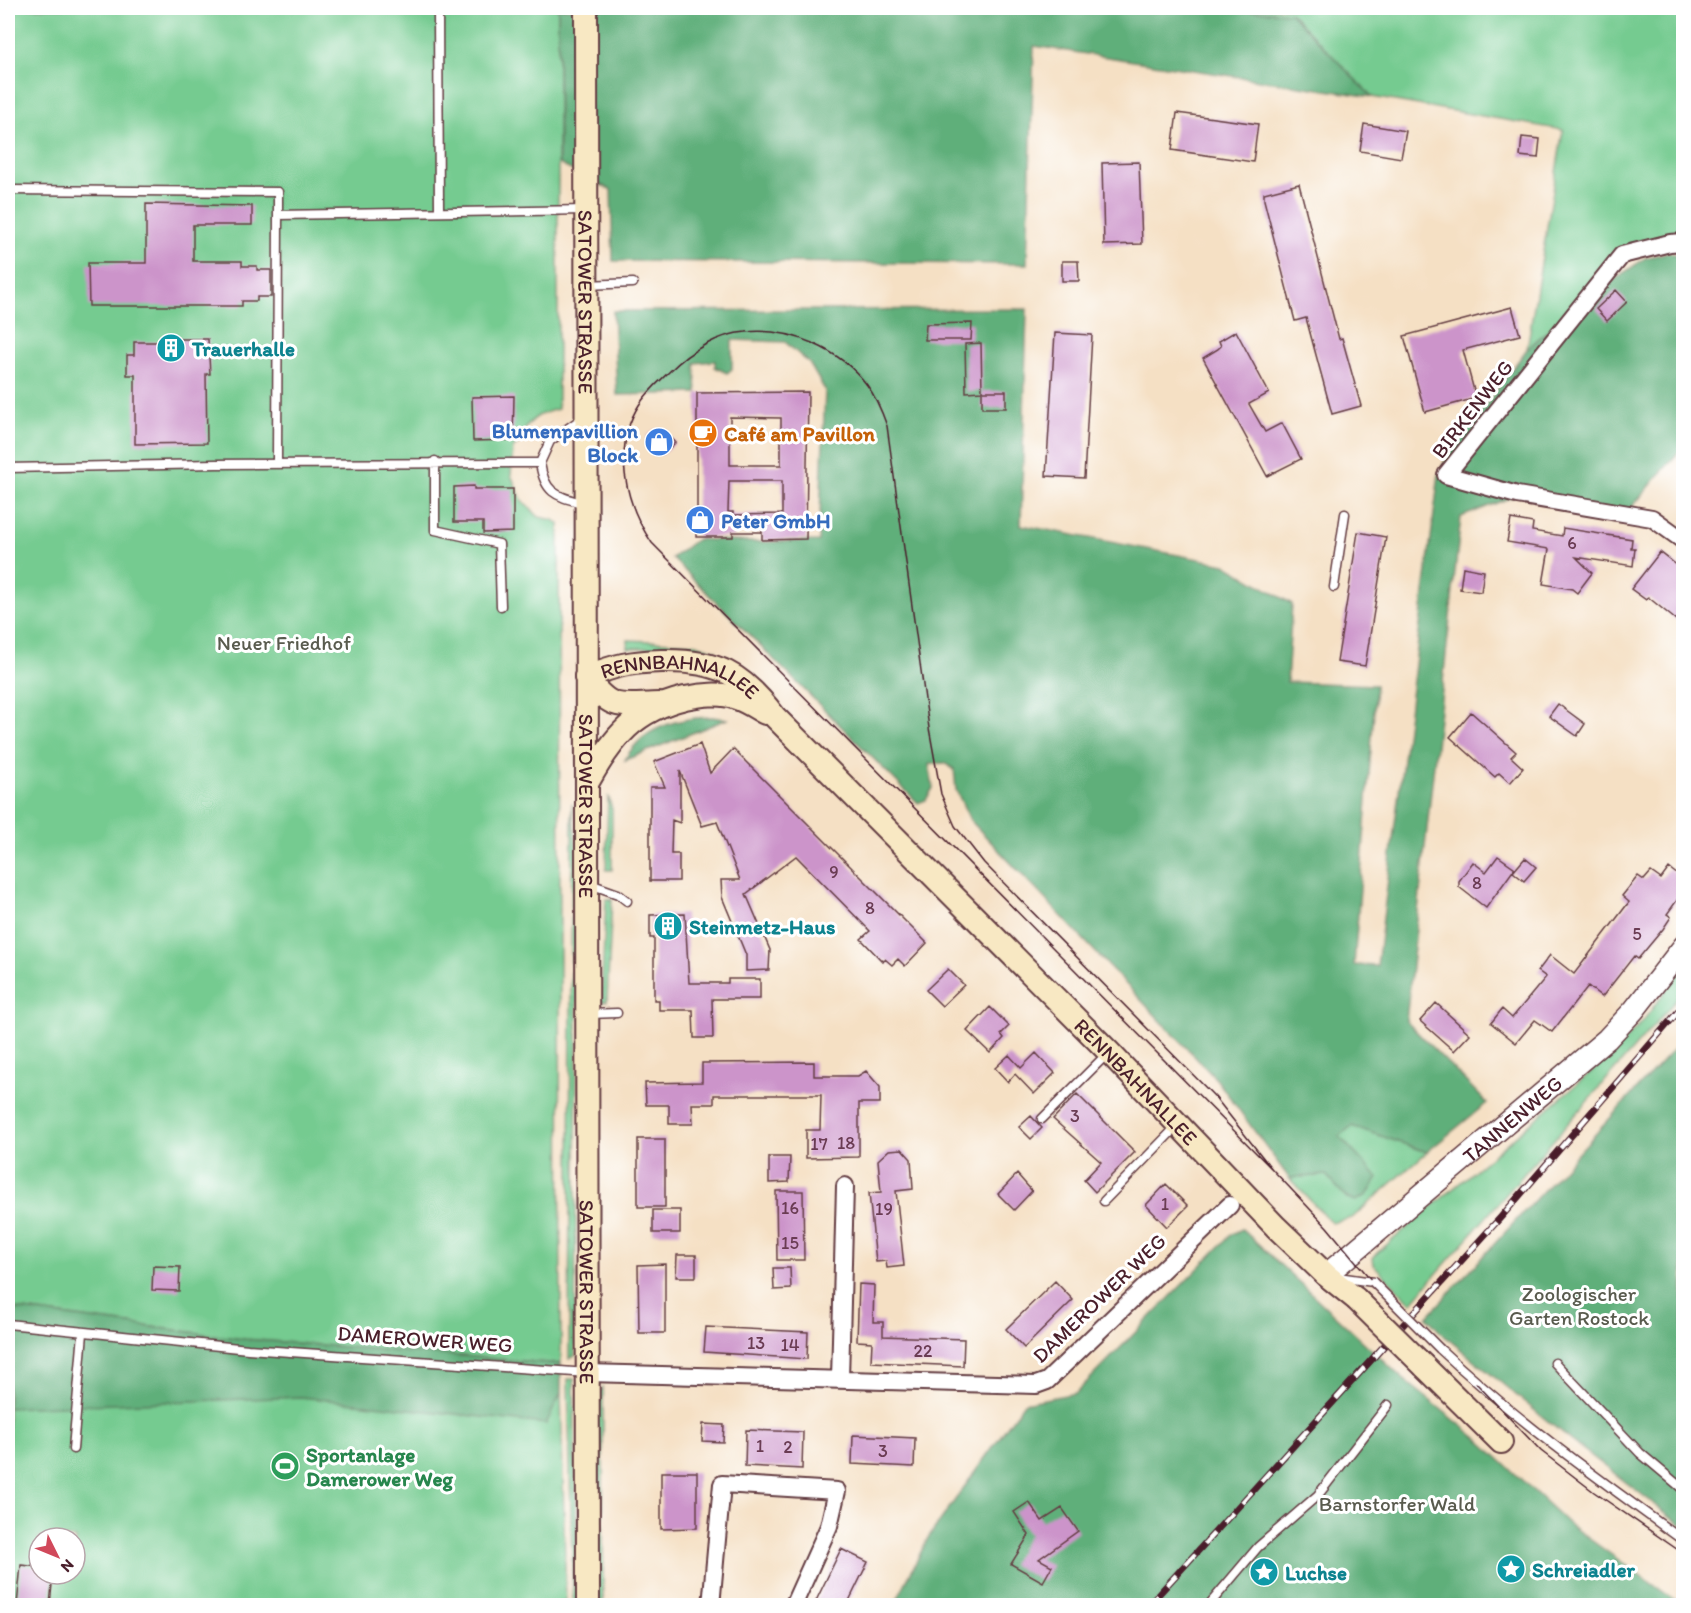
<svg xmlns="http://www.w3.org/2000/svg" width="1691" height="1613" font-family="Itim,sans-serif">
	<rect width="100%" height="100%" fill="#fff"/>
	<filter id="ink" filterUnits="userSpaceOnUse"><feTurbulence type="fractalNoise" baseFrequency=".0167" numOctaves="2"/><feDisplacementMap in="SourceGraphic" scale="12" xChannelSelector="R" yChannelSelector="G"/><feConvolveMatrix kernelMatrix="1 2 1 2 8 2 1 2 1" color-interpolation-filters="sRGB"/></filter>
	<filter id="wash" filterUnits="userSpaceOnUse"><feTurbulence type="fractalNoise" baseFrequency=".008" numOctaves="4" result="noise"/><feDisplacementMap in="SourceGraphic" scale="24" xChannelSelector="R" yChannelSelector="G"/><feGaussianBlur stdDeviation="1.35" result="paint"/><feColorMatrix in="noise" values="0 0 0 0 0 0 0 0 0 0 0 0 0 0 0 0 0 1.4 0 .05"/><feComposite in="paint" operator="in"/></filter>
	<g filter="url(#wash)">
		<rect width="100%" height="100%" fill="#f5e0c4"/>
		<path fill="#74cb90" stroke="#5f755e" stroke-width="1.5" fill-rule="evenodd" d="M8 8H558V409C542 413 531 417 523 433 520 440 520 444 513 448L511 475 522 500 539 517 554 520 559 524 561 1364 243 1339 8 1308Z
			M1203 8H1600L1683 12V239L1637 248 1527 349 1563 130 1372 97 1291 13Z
			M628 640 693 643 717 651 691 648H628Z
			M608 796 612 809V870H606Z
			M572 803 578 863 575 1356 569 1359Z
			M606 899H612L607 1001 601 1002Z
			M1683 967V990L1669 1008 1411 1303 1374 1265 1373 1258 1377 1253 1610 1056 1643 1021Z
			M1352 1125 1427 1152 1352 1218 1332 1223 1289 1178 1326 1175 1347 1198 1377 1178 1338 1136Z
			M8 1329 561 1393 566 1605 8 1606ZM39 1538H75V1574H39Z
			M568 1379H574L578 1606 573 1605Z
			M603 1387V1606L598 1605V1394Z"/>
		<path fill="#5faf7a" stroke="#546752" stroke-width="1.5" d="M558 8H1203L1291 13 1372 97 1034 46 1027 264 613 261 611 190 559 164Z
			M1669 252 1683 257V447L1627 513 1517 495 1461 517 1406 1021 1487 1103 1427 1152 1352 1126 1339 1136 1378 1178 1367 1195 1356 1201 1347 1198 1326 1175 1289 1178 1217 1080 970 820 956 790 954 769 944 763 929 764 933 788 926 800 918 803 672 558 697 539 753 542 819 541 825 390 809 363 785 342 732 340V369L727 373 715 367V361L695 363 697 393 617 395 613 311 1027 309 1021 525 1225 564 1292 604 1287 682 1376 685 1354 965 1377 966 1439 474 1447 457 1527 349 1573 309 1645 258Z
			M712 717 727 719 625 760C642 727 678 718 712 717Z
			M1683 1039V1526L1568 1438 1442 1334 1427 1317Z
			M1242 1229 1402 1378 1477 1438 1570 1525 1683 1606H894L928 1538 1024 1403 1076 1393 1232 1234Z
			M8 1308 243 1339 561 1364V1393L546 1424 301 1397 8 1408Z"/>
		<g id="blocks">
			<path fill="#cc94ca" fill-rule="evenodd" d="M1177 113 1258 124 1253 162 1172 150Z
				M1364 124 1406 131 1401 158 1360 151Z
				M1522 137 1540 139 1538 158 1520 156Z
				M1139 162 1142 244 1104 245 1102 163Z
				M1299 184 1339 339 1342 338 1361 406 1332 414 1306 318 1295 321 1264 200V193Z
				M146 204 252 206V225H193V261H242V266H257V270H271V297H257V301H242V306H89L88 263H146Z
				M1062 261H1078L1079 281H1062Z
				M1616 290 1627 302 1607 321 1596 309Z
				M1512 307 1520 335 1463 350 1476 398 1425 412 1404 336Z
				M972 323 971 340H925L926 324Z
				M1236 331 1269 393 1249 404 1265 432 1282 423 1301 459 1267 476 1203 358 1218 349 1221 346 1219 341Z
				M1055 333 1092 335 1084 478 1046 476Z
				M164 339H208L210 374H206L207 443 135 444V375H127V355H134V342H164Z
				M981 343 982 391 966 392 965 344Z
				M982 391H1006V408H982Z
				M808 392 806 539 762 540V532H733V537H697V393ZM730 417 781 418V465H730ZM729 481H782V514L733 515V512H728Z
				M514 396 513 440 473 441 472 397Z
				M654 430H664L675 443 663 454H653L647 446V436Z
				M474 486V489H513V532L483 533V522H454V487Z
				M1511 519 1533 523 1532 531 1562 536 1563 528 1632 539 1631 548H1635L1633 566 1576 557 1592 573 1577 593 1572 589 1543 584 1549 549 1507 542Z
				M1358 532 1386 537 1365 666 1337 662Z
				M1660 552 1683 570V611L1676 620 1648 597 1646 600 1631 589Z
				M1463 567 1484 571 1481 592 1460 589Z
				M1558 704 1585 724 1577 736 1549 716Z
				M1471 712 1516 752 1511 757 1523 768 1510 783 1499 773 1495 777 1450 737Z
				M700 744 710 773 733 749 927 943 905 966 898 959 892 965 885 959 883 962 861 939 870 931 796 856 746 894 770 950 769 970 746 971V955L722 897 721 880H740L717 822 702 826 680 771V823L672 820 671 854H679V881H650V787H665L654 762Z
				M1498 856 1515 868 1486 908 1459 887V881L1473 862 1486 872Z
				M1525 858 1536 867 1524 881 1513 872Z
				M1669 868 1683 879V892L1667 914 1671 917 1663 929 1638 959 1634 956 1602 997 1588 986 1552 1032 1535 1020 1516 1043 1491 1023 1502 1009 1512 1018 1546 977 1538 971 1550 955 1574 974 1629 902 1622 896 1638 876 1644 880 1651 872 1661 879Z
				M685 914 689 983H728V979H760V999H712L713 1038H694L693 1010H659V1000H654V938H650V915Z
				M948 969 964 985 942 1006 926 990Z
				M1436 1003 1470 1034 1454 1051 1420 1021Z
				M990 1007 1009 1026 1001 1034 1004 1038 990 1053 967 1031Z
				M1036 1053 1055 1073 1034 1094 1015 1074 1008 1082 995 1068 1009 1055 1021 1068Z
				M814 1062V1076H858L866 1071 880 1087V1103H859V1157L806 1158V1130H820L821 1095H714V1104H692L693 1124H669V1105H646L645 1083 702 1082V1063Z
				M1077 1094 1135 1152 1095 1192 1084 1180 1101 1162 1053 1119Z
				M1031 1116 1042 1128 1031 1139 1019 1127Z
				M638 1139H665V1207H638Z
				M902 1149 911 1159 913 1189 896 1191 904 1266 887 1268 886 1261 876 1262 869 1193 881 1192 878 1160 889 1150Z
				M769 1157H790L789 1182 769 1183Z
				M1017 1174 1032 1191 1014 1210 998 1194Z
				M1166 1184 1188 1206 1167 1227 1146 1205Z
				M776 1191H803L804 1260H777Z
				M653 1210H680V1233H653Z
				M677 1255H696V1277H676Z
				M665 1264V1333H639L638 1265Z
				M153 1266 180 1267 179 1291 152 1290Z
				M773 1268H790L791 1289 774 1290Z
				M1055 1281 1073 1300 1024 1348 1006 1329Z
				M859 1284 874 1285 873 1322H883V1336L964 1339 963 1366 871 1362 872 1342 857 1341Z
				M706 1327 808 1332 807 1359 704 1352Z
				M703 1424 724 1425 723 1442 702 1441Z
				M746 1430 803 1432 802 1469 745 1466Z
				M853 1435 915 1438 914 1467 852 1464Z
				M661 1472H697V1528L661 1529Z
				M1029 1502 1042 1521 1062 1508 1078 1531 1039 1559 1052 1566 1043 1582 1011 1564 1029 1535 1014 1512Z
				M841 1549 868 1562 847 1605H814Z
				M21 1565 39 1567V1574H53L50 1605H17Z"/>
		</g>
	</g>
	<g filter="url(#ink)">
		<use href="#blocks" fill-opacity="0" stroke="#643c42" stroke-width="1.5"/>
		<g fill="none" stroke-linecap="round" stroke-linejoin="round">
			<g stroke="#643c42" stroke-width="11">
				<path id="service" d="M438 8 439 212
					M8 190 278 192V215L586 210
					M587 285 633 283
					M435 461V530L499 544 501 606
					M277 463 278 215
					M540 463 550 441 584 417
					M8 468 216 464 540 463C545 495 557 496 586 504
					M1334 587 1345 514
					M590 884 618 894 627 901
					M589 1014 617 1013
					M1042 1119 1109 1052
					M1104 1201 1177 1126
					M1338 1277 1373 1282
					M8 1324 248 1349 588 1373
					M1440 1349C1516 1420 1600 1480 1684 1541
					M1555 1363 1640 1453 1684 1490
					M73 1449 83 1333
					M1208 1606 1258 1547 1318 1495 1388 1405"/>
			</g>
			<g stroke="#643c42" stroke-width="20">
				<path id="minor" d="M1684 242 1670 243 1622 255 1446 475 1517 495 1652 518 1684 541
					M588 1373 1036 1385 1047 1381 1230 1205
					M840 1379 845 1186
					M711 1606 722 1484 837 1491 829 1526 793 1606"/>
			</g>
			<g stroke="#643c42" stroke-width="24">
				<g id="tertiary">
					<path id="s1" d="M1326 1275 1607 1039 1634 1010 1684 946"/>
				</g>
			</g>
			<g stroke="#643c42" stroke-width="26">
				<g id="secondary">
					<path id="s2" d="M586 8 588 1606"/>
					<path id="s3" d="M586 677C616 665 630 662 662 661 717 660 742 673 775 717L1109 1052 1276 1227 1326 1275 1356 1299"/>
					<path d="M586 677C612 712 619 705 659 704"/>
					<path d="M589 780C613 737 635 710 685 698 701 695 720 692 736 698 746 701 756 708 765 713"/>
					<path d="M1424 1366 1501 1442"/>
				</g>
			</g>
			<use href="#service" stroke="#fff" stroke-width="8"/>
			<use href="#minor" stroke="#fff" stroke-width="16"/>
			<use href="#tertiary" stroke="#fff" stroke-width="21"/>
			<use href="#secondary" stroke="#f8e8c3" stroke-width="22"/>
			<path stroke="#4a1f2b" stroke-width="1.5" d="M1272 1169 1215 1097 984 863 955 826 941 794 929 728 887 426C882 412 876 397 867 385 841 350 790 327 746 332 718 334 690 351 670 371 660 381 647 392 639 405 612 447 625 504 652 543L1272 1169 1327 1227 1373 1282
				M1476 1383 1541 1451 1594 1492 1684 1554"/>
			<g stroke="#4a1f2b" stroke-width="7">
				<path id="rail" d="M1148 1606 1501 1217 1684 1005"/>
			</g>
			<use href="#rail" stroke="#fff" stroke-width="4.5" stroke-dasharray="14" stroke-linecap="butt"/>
			<g stroke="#643c42" stroke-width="11" stroke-linecap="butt">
				<path id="service-bridge" d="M1373 1282 1440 1349"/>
			</g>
			<g stroke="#643c42" stroke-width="26" stroke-linecap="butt">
				<path id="secondary-bridge" d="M1356 1299 1424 1366"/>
			</g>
			<use href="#service-bridge" stroke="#fff" stroke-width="8"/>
			<use href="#secondary-bridge" stroke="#f8e8c3" stroke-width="22"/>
		</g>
	</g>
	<defs>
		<g id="building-disc" transform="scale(1.5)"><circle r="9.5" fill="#0f9aa8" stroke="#fff"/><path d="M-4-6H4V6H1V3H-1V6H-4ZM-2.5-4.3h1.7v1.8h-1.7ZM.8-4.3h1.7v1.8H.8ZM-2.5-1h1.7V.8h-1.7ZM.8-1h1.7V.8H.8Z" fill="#fff"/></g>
		<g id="cafe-disc" transform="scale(1.5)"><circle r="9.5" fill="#e8710a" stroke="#fff"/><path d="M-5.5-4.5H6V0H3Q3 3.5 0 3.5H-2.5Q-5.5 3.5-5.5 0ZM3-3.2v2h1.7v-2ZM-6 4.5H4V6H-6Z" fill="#fff"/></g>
		<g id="shop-disc" transform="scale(1.5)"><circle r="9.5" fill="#3f7fe0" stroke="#fff"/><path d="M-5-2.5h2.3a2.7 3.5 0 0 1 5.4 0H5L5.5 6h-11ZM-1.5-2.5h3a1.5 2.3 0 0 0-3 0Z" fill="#fff"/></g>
		<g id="stadium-disc" transform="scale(1.5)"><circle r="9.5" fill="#2e9e5b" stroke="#fff"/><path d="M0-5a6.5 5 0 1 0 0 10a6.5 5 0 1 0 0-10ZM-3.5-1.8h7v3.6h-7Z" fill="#fff"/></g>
		<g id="sight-disc" transform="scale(1.5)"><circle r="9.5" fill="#0f9aa8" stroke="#fff"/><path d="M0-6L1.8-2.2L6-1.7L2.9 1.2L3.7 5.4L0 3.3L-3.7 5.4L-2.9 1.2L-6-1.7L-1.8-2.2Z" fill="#fff"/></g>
	</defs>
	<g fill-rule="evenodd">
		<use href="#building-disc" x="171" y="348"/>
		<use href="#cafe-disc" x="703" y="433"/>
		<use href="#shop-disc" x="659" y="442"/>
		<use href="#shop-disc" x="700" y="520"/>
		<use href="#building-disc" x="668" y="926"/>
		<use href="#stadium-disc" x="285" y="1466"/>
		<use href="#sight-disc" x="1511" y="1569"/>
		<use href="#sight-disc" x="1264" y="1572"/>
	</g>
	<g text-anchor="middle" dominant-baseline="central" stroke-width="6" stroke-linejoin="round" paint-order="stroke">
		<g font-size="18" fill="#6a3c53">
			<text x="1572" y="543">6</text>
			<text x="834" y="872">9</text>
			<text x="1477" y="883">8</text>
			<text x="870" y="908">8</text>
			<text x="1637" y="934">5</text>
			<text x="1075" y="1116">3</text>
			<text x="846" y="1143">18</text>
			<text x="819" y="1144">17</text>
			<text x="1165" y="1204">1</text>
			<text x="790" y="1208">16</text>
			<text x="884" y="1209">19</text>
			<text x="790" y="1243">15</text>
			<text x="756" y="1343">13</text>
			<text x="790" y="1345">14</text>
			<text x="923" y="1351">22</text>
			<text x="760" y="1446">1</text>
			<text x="788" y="1447">2</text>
			<text x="883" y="1451">3</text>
		</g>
		<g font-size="21" fill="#4a1f2b" stroke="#fff">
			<text stroke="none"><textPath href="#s2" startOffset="294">SATOWER STRASSE</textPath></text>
			<text transform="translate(1472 409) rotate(-52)">BIRKENWEG</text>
			<text stroke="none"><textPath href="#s3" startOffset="99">RENNBAHNALLEE</textPath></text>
			<text stroke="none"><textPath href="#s2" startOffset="798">SATOWER STRASSE</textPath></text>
			<text stroke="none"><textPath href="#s3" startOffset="724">RENNBAHNALLEE</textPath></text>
			<text stroke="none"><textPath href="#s1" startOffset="243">TANNENWEG</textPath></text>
			<text stroke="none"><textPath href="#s2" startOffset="1284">SATOWER STRASSE</textPath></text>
			<text transform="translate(1099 1298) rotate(-44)">DAMEROWER WEG</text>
			<text transform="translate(425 1339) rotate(4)">DAMEROWER WEG</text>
		</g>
		<g font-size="21" font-weight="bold" fill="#0d838f" stroke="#fff" text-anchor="start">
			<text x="192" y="348">Trauerhalle</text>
			<text x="689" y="926">Steinmetz-Haus</text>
			<text x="1532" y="1569">Schreiadler</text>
			<text x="1285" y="1572">Luchse</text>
		</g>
		<g font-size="21" font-weight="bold" fill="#366cbe" stroke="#fff" text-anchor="end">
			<text x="638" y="430">Blumenpavillion<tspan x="638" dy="24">Block</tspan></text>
			<text x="721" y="520" text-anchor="start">Peter GmbH</text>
		</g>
		<g font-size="21" font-weight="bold" fill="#c56008" stroke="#fff" text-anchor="start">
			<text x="724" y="433">Café am Pavillon</text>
		</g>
		<g font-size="21" fill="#595b4e" stroke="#fff">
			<text x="284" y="642">Neuer Friedhof</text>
			<text x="1579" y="1293">Zoologischer<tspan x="1579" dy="24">Garten Rostock</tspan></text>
			<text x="1397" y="1503">Barnstorfer Wald</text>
		</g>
		<g font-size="21" font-weight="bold" fill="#27864d" stroke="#fff" text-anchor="start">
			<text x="306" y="1454">Sportanlage<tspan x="306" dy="24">Damerower Weg</tspan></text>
		</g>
	</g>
	<rect width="1691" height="1613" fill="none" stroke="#fff" stroke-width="30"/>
	<g transform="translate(57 1556) rotate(133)"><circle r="28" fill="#ffffff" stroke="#b7a5aa" stroke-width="1.5"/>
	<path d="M0-4.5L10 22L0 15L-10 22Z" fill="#d1495b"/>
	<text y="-9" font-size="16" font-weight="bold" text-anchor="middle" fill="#4a1f2b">N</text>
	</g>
</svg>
